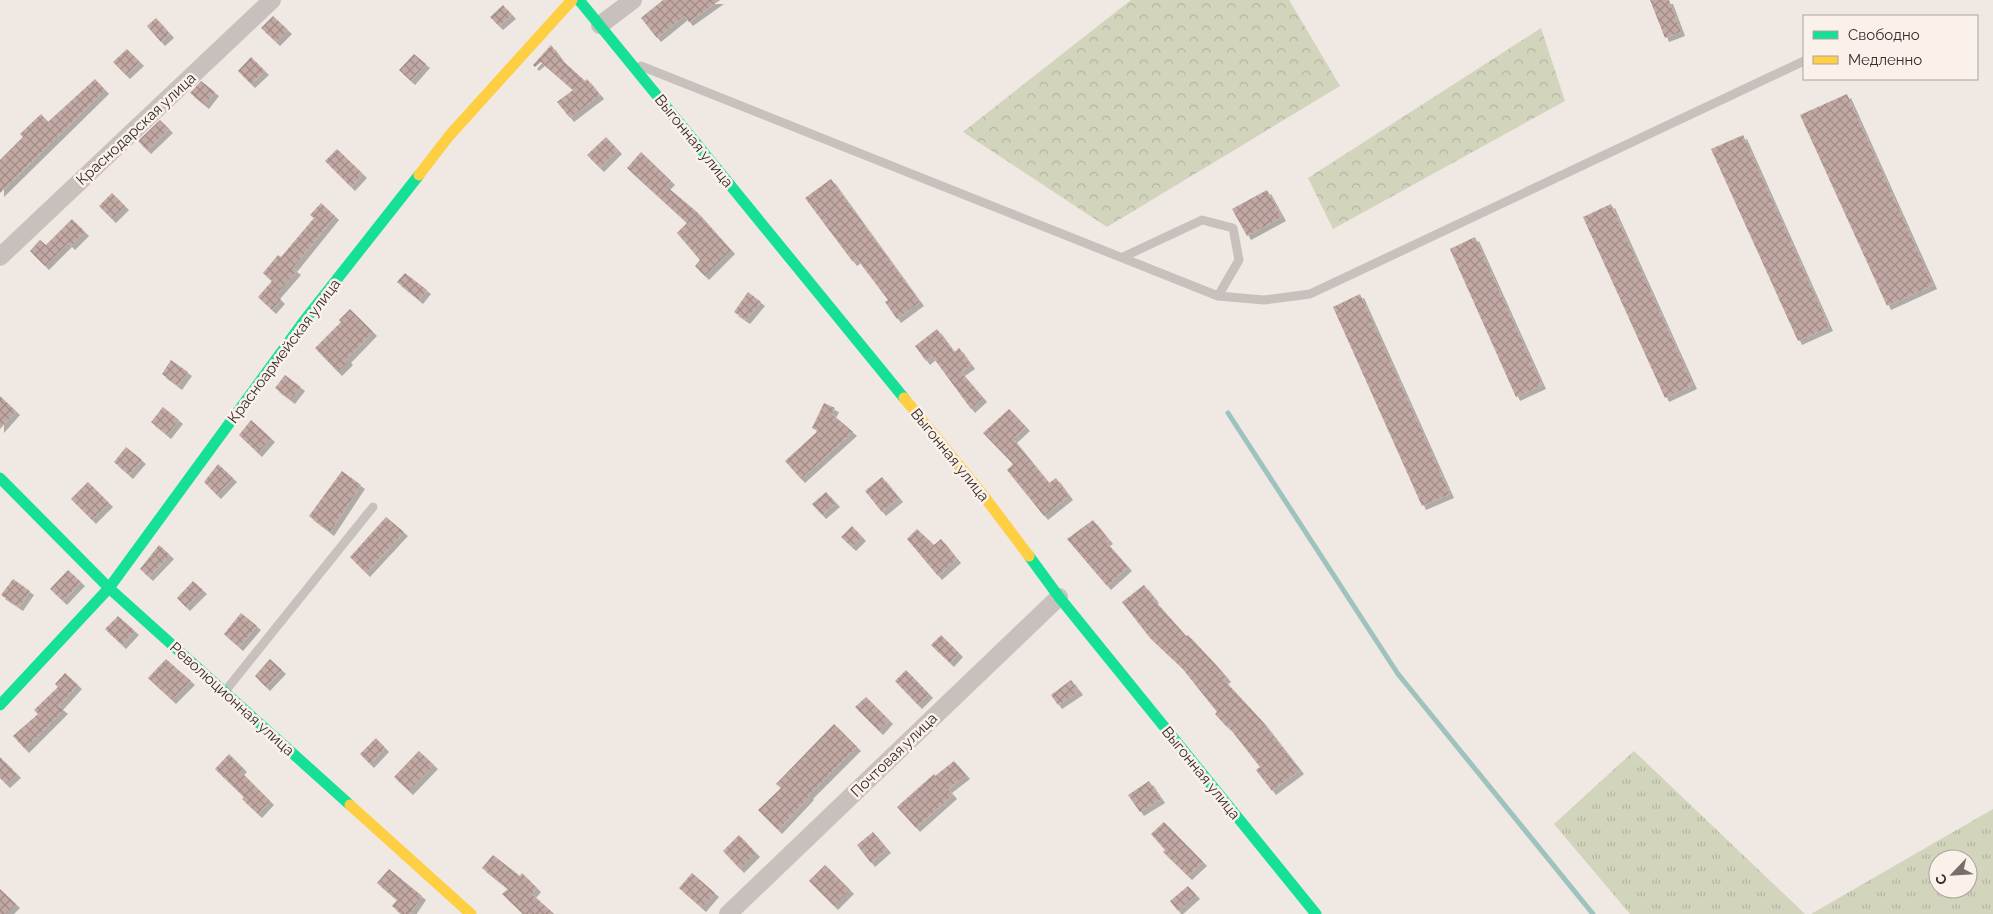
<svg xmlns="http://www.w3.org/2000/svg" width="1993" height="914" font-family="Raleway,sans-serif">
	<defs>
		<pattern id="grass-tufts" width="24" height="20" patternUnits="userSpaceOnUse" patternTransform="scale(1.25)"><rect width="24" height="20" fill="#d2d4bc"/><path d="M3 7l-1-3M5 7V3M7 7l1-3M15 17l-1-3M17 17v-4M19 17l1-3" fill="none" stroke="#b5b6a2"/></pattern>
		<pattern id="forest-crowns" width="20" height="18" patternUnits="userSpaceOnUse" patternTransform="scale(1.25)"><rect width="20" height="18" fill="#d2d4bc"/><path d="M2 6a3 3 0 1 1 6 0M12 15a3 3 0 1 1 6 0" fill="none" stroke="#b5b6a2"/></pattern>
		<pattern id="building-cross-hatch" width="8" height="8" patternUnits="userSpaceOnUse" patternTransform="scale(1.25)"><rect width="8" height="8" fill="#c3a9a4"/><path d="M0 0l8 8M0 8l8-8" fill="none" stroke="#9f8a86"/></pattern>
		<filter id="shadow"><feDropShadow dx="4" dy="4" stdDeviation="0" flood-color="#0004"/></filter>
	</defs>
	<rect width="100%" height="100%" fill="#efe8e3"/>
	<path fill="url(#grass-tufts)" fill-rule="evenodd" d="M1634 751 1805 914H1630L1554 824Z
		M1993 809V914H1811ZM1938 859H1968V889H1938Z"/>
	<path fill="url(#forest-crowns)" d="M1131 0H1289L1340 86 1107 227 963 132Z
		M1541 28 1565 101 1333 229 1308 178Z"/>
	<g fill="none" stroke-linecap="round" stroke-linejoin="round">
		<path stroke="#9ec2be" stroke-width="5" d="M1228 413 1398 674 1593 914"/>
	</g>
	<path fill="url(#building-cross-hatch)" filter="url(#shadow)" d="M663 0H720L689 22 684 16 657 38 641 18Z
		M1650 0H1669L1681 32 1665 38Z
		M503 5 512 15 499 26 490 17Z
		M273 16 288 30 276 42 261 28Z
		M156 18 170 34 161 42 147 26Z
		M551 45 562 60 585 81 587 79 600 95 570 118 557 102 573 90 541 62 535 67 533 65Z
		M127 49 140 62 126 75 113 62Z
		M414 54 426 64 411 81 399 70Z
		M251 57 265 71 251 84 238 71Z
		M95 79 105 90 0 193V160L23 137 20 134 41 114 48 122Z
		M201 81 215 92 205 105 190 93Z
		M1847 94 1933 285 1887 306 1800 115Z
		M160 120 169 129 147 150 138 141Z
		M1743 135 1829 327 1798 341 1711 149Z
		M606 137 618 150 600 168 587 155Z
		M337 149 363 174 351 187 325 161Z
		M641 152 671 181 666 186 697 212 731 250 705 276 695 266 700 260 677 233 687 223 627 168Z
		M831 179 920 302 897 319 885 302 888 300 857 259 853 262 805 198Z
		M1267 190 1282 217 1247 236 1232 209Z
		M112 193 125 206 112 219 99 206Z
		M321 203 335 216 293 268 297 271 276 295 281 300 272 310 258 297 272 281 263 273 278 255 281 257 314 218 310 215Z
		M1611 204 1693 385 1665 398 1583 217Z
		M72 219 85 232 71 246 68 243 45 266 30 251 40 240 46 245Z
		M1475 237 1542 385 1516 397 1450 249Z
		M405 273 427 290 419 300 397 282Z
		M748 292 761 302 746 320 734 312Z
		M1360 294 1450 494 1422 506 1333 307Z
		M350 309 373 332 347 359 349 361 338 372 315 348 341 322 339 320Z
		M937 329 954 352 959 348 971 365 961 372 983 398 971 409 932 356 926 361 915 346Z
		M171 360 188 372 178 386 162 374Z
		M285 375 301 387 291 400 275 388Z
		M0 396 16 411 0 429Z
		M824 403 835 408 832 414 853 432 801 479 785 461 818 431 812 428Z
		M163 407 179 420 167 435 151 422Z
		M1009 409 1026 427 1013 439 1049 483 1056 478 1069 496 1044 516 1007 470 1013 464 983 433Z
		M251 420 271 438 258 453 239 435Z
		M126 447 142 460 129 475 114 462Z
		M218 464 233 478 217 495 204 482Z
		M342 471 361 485 330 532 309 516Z
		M882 477 899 498 882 512 865 491Z
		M88 482 109 503 92 520 71 499Z
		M826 492 836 503 822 515 812 504Z
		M386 517 404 532 366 573 350 557Z
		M1093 520 1109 540 1106 542 1128 567 1107 586 1067 539Z
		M852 526 862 537 852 547 841 537Z
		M917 529 934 545 941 539 957 559 938 576 907 539Z
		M159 545 170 555 149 577 140 569Z
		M68 570 81 582 63 601 50 589Z
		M13 579 30 591 19 607 1 595Z
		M193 581 203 590 186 607 177 598Z
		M1144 585 1155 599 1154 600 1186 636 1188 635 1216 665 1227 678 1224 680 1262 721 1300 770 1272 791 1256 770 1260 767 1228 726 1227 727 1215 714 1217 712 1182 668 1150 638 1122 602Z
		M241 613 257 626 239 647 224 634Z
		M118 616 135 631 122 645 105 629Z
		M941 635 959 653 950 663 931 645Z
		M166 659 191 681 172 700 148 678Z
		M270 659 282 670 266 687 255 676Z
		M906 670 929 694 918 705 895 681Z
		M65 673 78 685 59 706 64 710 25 749 13 736 38 714 34 710 58 687 55 684Z
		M1071 680 1079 691 1058 705 1051 695Z
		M866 697 889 720 879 731 855 707Z
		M834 724 857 747 809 795 810 796 778 830 758 810 781 788 776 784Z
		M376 738 385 748 370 764 360 754Z
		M419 751 434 765 409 791 394 777Z
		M229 754 243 768 240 771 270 801 258 814 242 799 244 797 215 769Z
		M0 757 17 774 6 784 0 778Z
		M954 761 966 775 948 789 953 795 916 828 897 807 934 774 935 776Z
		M1149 781 1161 799 1140 812 1128 795Z
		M1164 822 1203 862 1188 876 1163 852 1165 850 1151 834Z
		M873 832 887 849 871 863 857 845Z
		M739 835 756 853 740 869 723 851Z
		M493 855 520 876 522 873 537 888 532 894 554 914H523L502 894 508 889 482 868Z
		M825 865 850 890 834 906 809 881Z
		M389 869 422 896 410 914H401L392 906 397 900 377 883Z
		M692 873 715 893 702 908 679 888Z
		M1188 886 1196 895 1178 911 1170 901Z
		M0 889 16 904 6 914H0Z"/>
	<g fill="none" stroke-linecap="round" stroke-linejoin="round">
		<path stroke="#c8c0bc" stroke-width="9" d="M641 66 1218 296 1264 300 1310 294 1804 61
			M1123 257 1202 220 1233 228 1239 260 1218 296
			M226 690 373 507"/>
		<path stroke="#c8c0bc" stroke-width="18" d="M600 25 633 0
			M0 257 272 0
			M728 914 1059 597"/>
		<path stroke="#16e098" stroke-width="11" d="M579 0 904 398
			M0 478 109 588 350 805
			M1029 556 1059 597 1316 914
			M0 705 109 588 304 321 419 175"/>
		<path stroke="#ffcf43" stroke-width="11" d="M419 175 449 136 572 0
			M904 398 983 495 1029 556
			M350 805 471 914"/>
	</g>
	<g text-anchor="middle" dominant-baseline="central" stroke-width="5" stroke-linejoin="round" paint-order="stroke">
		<g font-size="15" fill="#392c29" stroke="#fbf1eb">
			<text transform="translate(136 129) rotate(-43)">Краснодарская улица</text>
			<text transform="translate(694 141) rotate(51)">Выгонная улица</text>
			<text transform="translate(284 351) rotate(-53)">Красноармейская улица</text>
			<text transform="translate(950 455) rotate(51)">Выгонная улица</text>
			<text transform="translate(232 699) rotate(42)">Революционная улица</text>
			<text transform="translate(894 755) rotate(-44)">Почтовая улица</text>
			<text transform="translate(1201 773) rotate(51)">Выгонная улица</text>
		</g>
	</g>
	<rect x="1803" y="15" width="175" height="65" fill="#fbf1eb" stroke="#ada29d"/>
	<rect x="1813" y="31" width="25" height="8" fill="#16e098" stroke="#ada29d"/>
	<text x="1848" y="40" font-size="15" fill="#392c29">Свободно</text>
	<rect x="1813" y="56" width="25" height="8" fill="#ffcf43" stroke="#ada29d"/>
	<text x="1848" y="65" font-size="15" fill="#392c29">Медленно</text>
	<g transform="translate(1953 874) rotate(245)"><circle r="24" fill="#fbf1eb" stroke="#ada29d"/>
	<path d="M0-4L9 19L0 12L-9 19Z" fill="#796e6a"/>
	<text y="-8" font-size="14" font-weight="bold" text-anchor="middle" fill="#392c29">С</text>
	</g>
</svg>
